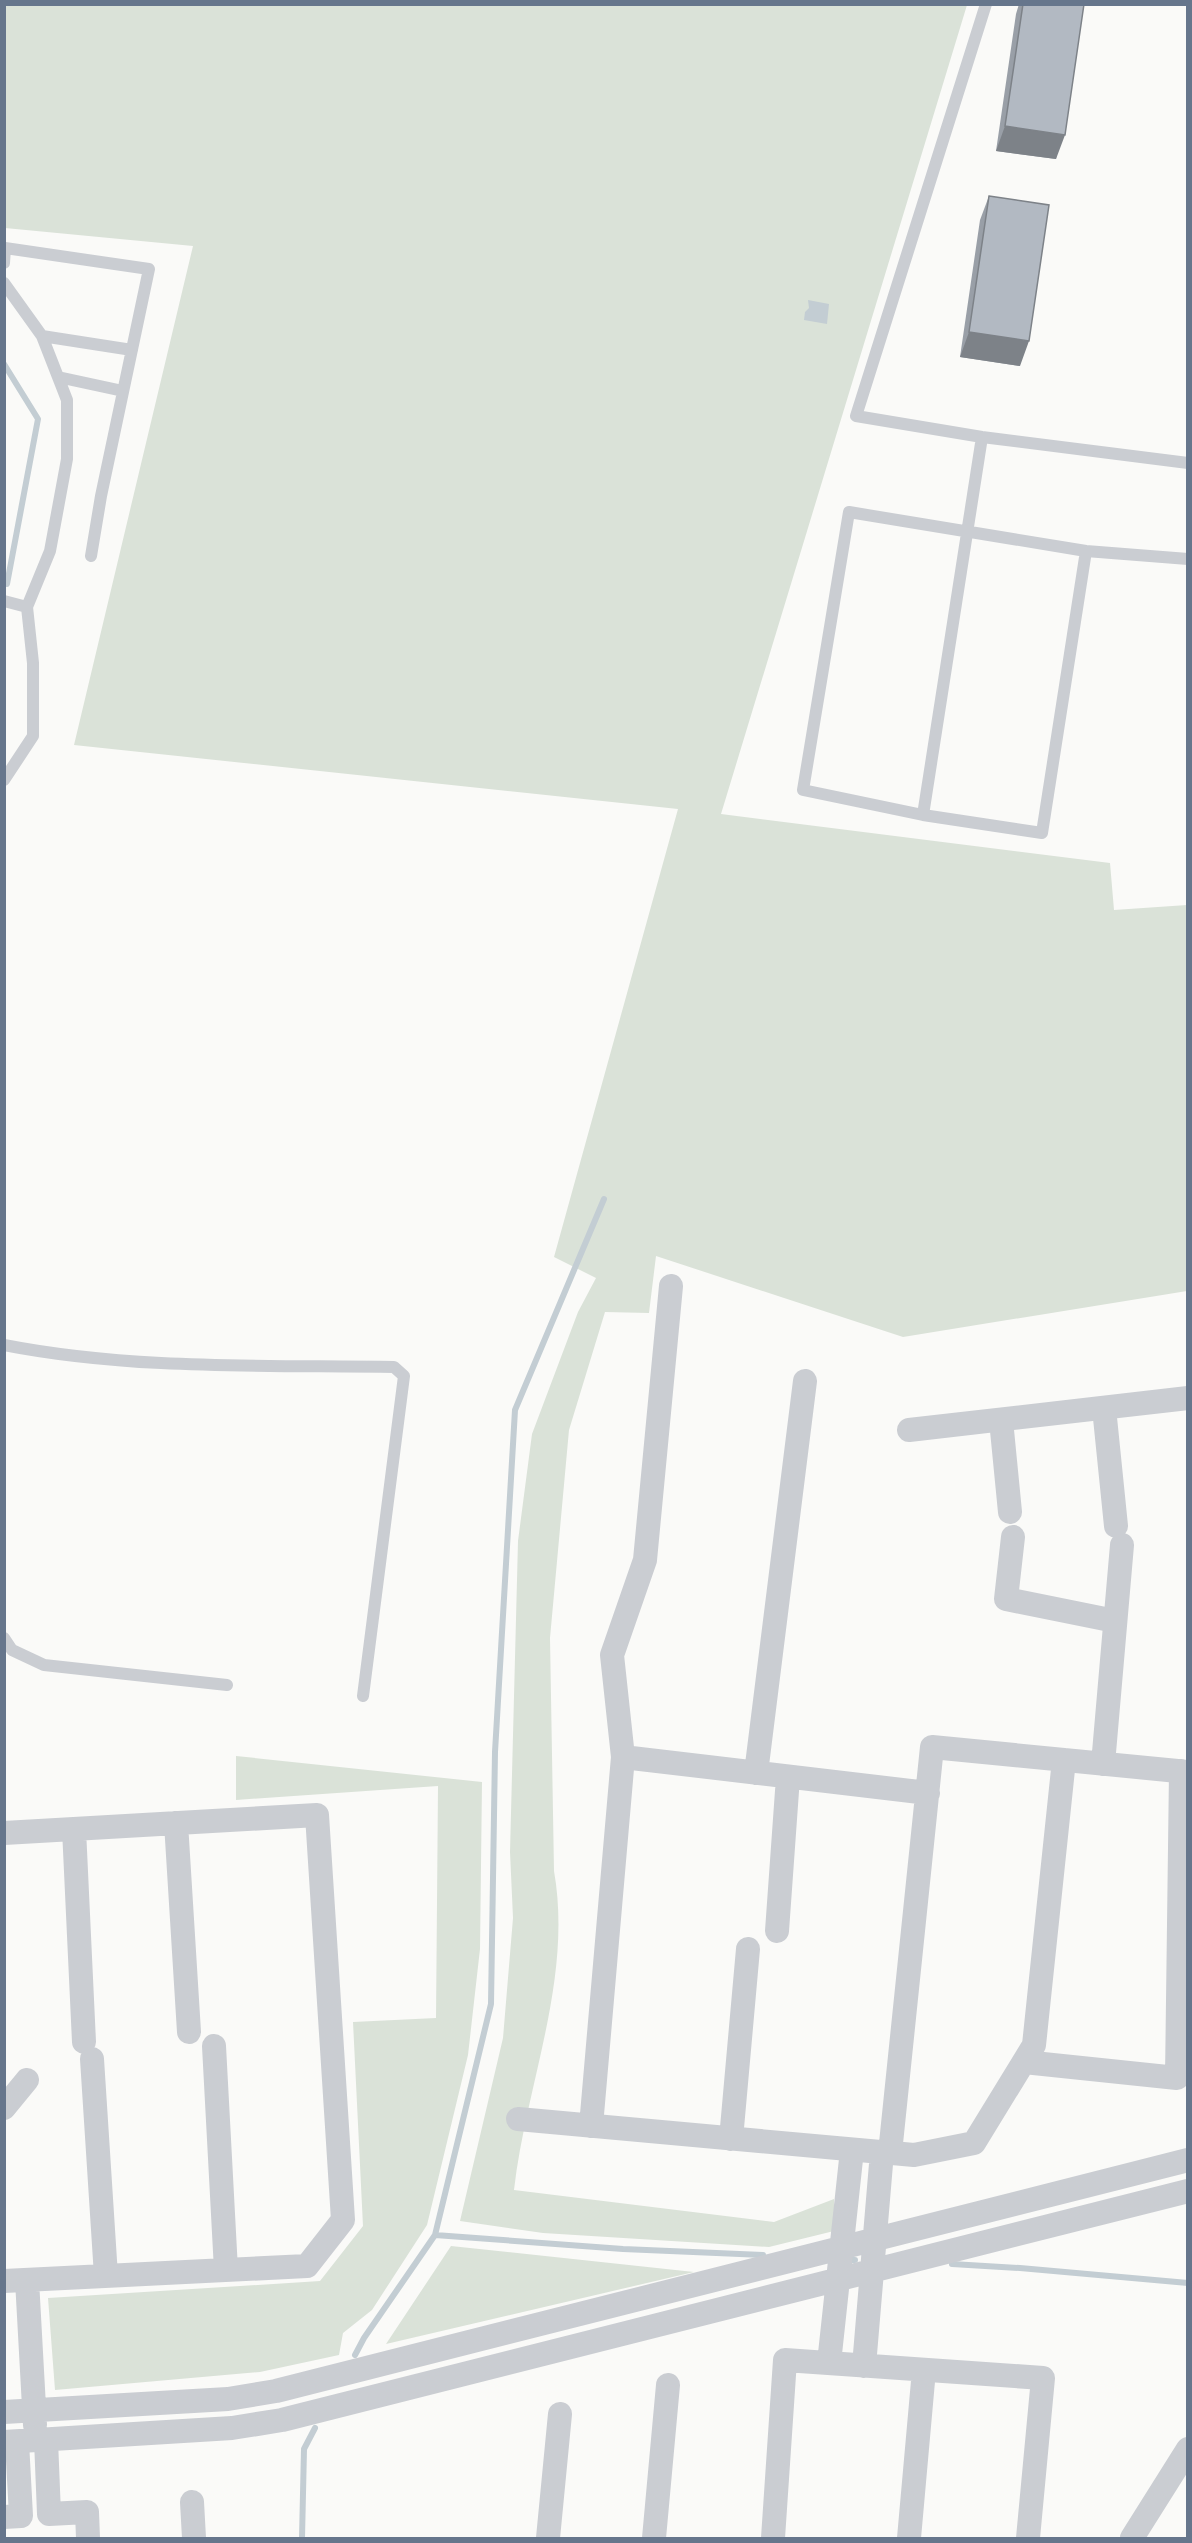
<svg xmlns="http://www.w3.org/2000/svg" width="1192" height="2543" font-family="Rubik,sans-serif">
	<rect width="100%" height="100%" fill="#fafaf8"/>
	<path fill="#dae2d8" d="M4 5H967L721 814 1110 863 1114 910 1187 905V1291L903 1337 656 1256 649 1313 605 1312 569 1430 550 1638 554 1871C573 1979 526 2084 514 2190L774 2222 834 2199V2231L769 2247 543 2233 460 2221 503 2038 513 1918 510 1852 518 1541 532 1434 578 1312 596 1278 554 1257 678 809 74 745 193 246 5 228Z
		M236 1756 482 1782 480 1949 468 2055 427 2225 372 2310 343 2333 339 2355 260 2372 55 2390 48 2298 320 2281 363 2226 353 2022 436 2018 438 1786 236 1800Z
		M451 2246 694 2272 386 2344Z"/>
	<path fill="#c3cdd3" d="M808 300 829 304 827 324 804 320 805 312 809 308Z"/>
	<g fill="none" stroke-linecap="round" stroke-linejoin="round">
		<path stroke="#c3cdd3" stroke-width="6" d="M4 364 38 419 7 584
			M435 2235 491 2004 495 1752 515 1410 604 1199
			M852 2260H855
			M952 2264 1020 2268 1188 2283
			M355 2355 364 2338 435 2235 623 2249 763 2255
			M302 2538 304 2449 315 2428"/>
		<path stroke="#cacdd2" stroke-width="12" d="M986 4 856 416 982 437 1188 463
			M4 263 5 248 149 269 101 496 91 556
			M4 283 42 336 67 400V459L50 551 27 607
			M42 336 132 350
			M58 377 123 391
			M982 437 923 815 803 790 849 512 1086 551 1188 559
			M4 601 27 607 33 663V736L4 780
			M923 815 1042 833 1086 551
			M4 1345C132 1370 264 1365 394 1367L404 1376 363 1696
			M4 1638 12 1650 44 1665 227 1685"/>
		<path stroke="#cacdd2" stroke-width="24" d="M1104 1408 1116 1526
			M1001 1420 1010 1512
			M909 1430 1188 1398
			M1013 1537 1006 1599 1115 1621
			M623 1757 928 1793
			M1103 1764 1122 1545
			M756 1773 805 1381
			M176 1823 189 2032
			M74 1829 84 2042
			M4 1833 317 1815 343 2220 307 2266 4 2281
			M777 1931 788 1777
			M214 2046 226 2270
			M92 2059 106 2276
			M1024 2062 1177 2078 1181 1771
			M4 2108 27 2080
			M518 2119 914 2155 974 2143 1034 2045 1064 1760
			M591 2126 623 1757 612 1655 645 1560 671 1286
			M731 2139 748 1949
			M890 2153 932 1747 1188 1772
			M27 2280 35 2425
			M829 2363 852 2150
			M864 2366 882 2152
			M4 2412 228 2399 276 2391 1188 2160
			M46 2440 49 2514 87 2512 88 2538
			M4 2442 232 2428 282 2420 1188 2191
			M192 2502 194 2538
			M4 2517 21 2516 17 2442
			M548 2538 560 2414
			M654 2538 668 2385
			M773 2538 785 2360 1043 2378 1028 2538
			M909 2538 924 2370
			M1132 2538 1188 2449"/>
	</g>
	<path fill="#999fa7" d="M1019 4H1084L1056 159 996 151 1016 14Z
		M989 196 1020 366 960 357 980 220Z"/>
	<path fill="#7d8288" d="M1005 126 1065 135 1056 159 996 151Z
		M969 332 1029 341 1020 366 960 357Z"/>
	<path fill="#b2b9c2" stroke="#7d8288" stroke-width="1.5" d="M1023 4H1084L1065 135 1005 126Z
		M989 196 1049 205 1029 341 969 332Z"/>
	<rect width="1192" height="2543" fill="none" stroke="#66768c" stroke-width="12"/>
</svg>
